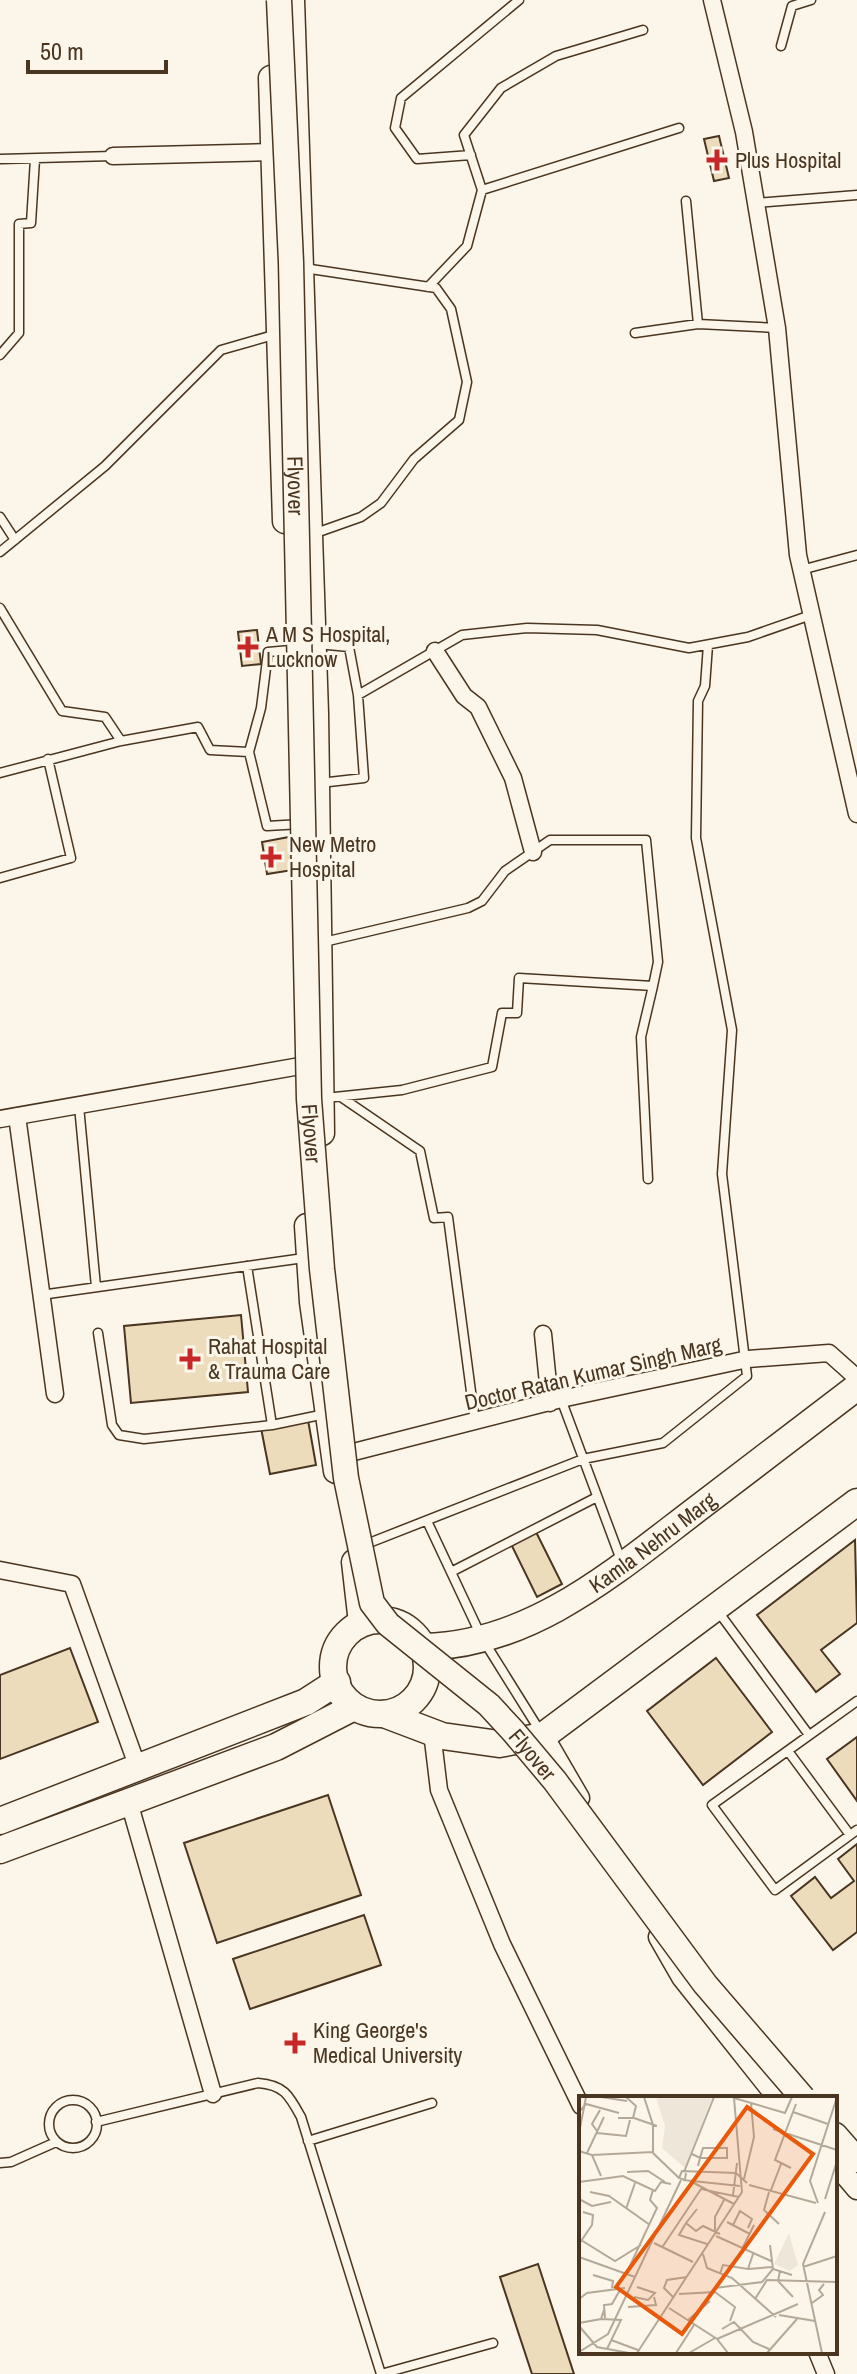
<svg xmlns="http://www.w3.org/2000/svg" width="857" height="2374" font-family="'Archivo Narrow',sans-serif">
	<rect width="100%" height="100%" fill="#fbf6e9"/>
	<path fill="#ecdcbc" stroke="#4a3520" stroke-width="2" d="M719 136 729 178 714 181 704 139Z
		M257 630 261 664 242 666 238 632Z
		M289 837 293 870 267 874 262 842Z
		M241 1315 248 1392 131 1403 124 1326Z
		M308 1420 316 1465 270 1474 261 1428Z
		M536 1532 562 1584 537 1597 511 1544Z
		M855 1540 857 1623 821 1650 840 1674 816 1692 757 1615Z
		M70 1648 98 1722 0 1759V1675Z
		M716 1658 772 1732 703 1785 647 1711Z
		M857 1737V1801L827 1759Z
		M328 1795 361 1895 217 1943 184 1843Z
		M857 1844V1932L833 1950 791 1896 815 1877 831 1898 854 1881 838 1859Z
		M364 1915 381 1965 250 2009 233 1959Z
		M538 2264 574 2374H532L500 2277Z"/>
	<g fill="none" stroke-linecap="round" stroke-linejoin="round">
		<g stroke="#4a3520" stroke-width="11">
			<path id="service" d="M643 30 556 56 501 88 464 135 482 190 679 128
				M781 46 792 6 811 0
				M471 155 417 159 395 128 401 98 519 0
				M0 159 113 156
				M686 201 698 324
				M756 203 857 195
				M304 268 436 288 451 309 467 382 459 420 414 459 381 503 361 517 313 534
				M428 287 467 246 482 190
				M635 333 698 324 777 328
				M0 355 19 333V224L31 223 35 159
				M0 517 15 540
				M0 552 105 466 221 350 277 334
				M801 570 857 555
				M0 608 62 711 105 717 121 741
				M317 644 349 647 358 695 364 778 320 783
				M358 695 462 635 527 628 597 630 689 648 748 637 811 615
				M249 752 261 708 268 652 290 650
				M0 773 121 741 198 727 210 750 249 752 267 826 301 824
				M0 878 71 858 48 759
				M324 942 468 908 482 901 505 871 550 840H646L658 962 653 986
				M341 1097 420 1151 434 1218 448 1217 475 1422
				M325 1098 402 1090 492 1067 502 1013H517L519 978 653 986 641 1037 648 1179
				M79 1106 96 1287
				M41 1295 304 1258
				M98 1333 112 1425 119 1435 144 1439 272 1425 247 1266
				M561 1399 621 1560
				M272 1425 325 1414
				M427 1521 482 1638 540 1731
				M369 1543 583 1459 663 1443 747 1376 722 1174 732 1030 696 838 698 701 705 686 708 645
				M451 1572 597 1497
				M717 1610 809 1735
				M857 1701 712 1805 775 1890 857 1830
				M788 1751 850 1835
				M49 2124a24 24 0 1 1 48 0a24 24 0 1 1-48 0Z
				M96 2122 258 2083C284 2085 289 2095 301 2117L381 2374 493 2343
				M308 2141 432 2103
				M0 2163 11 2162 56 2142"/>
		</g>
		<g stroke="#4a3520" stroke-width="19">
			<path id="minor" d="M712 0 744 132 777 328 798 555 857 814
				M113 156 273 152
				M435 651 464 696 478 707 513 778 533 852
				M17 1116 55 1394
				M0 1119 317 1063
				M543 1334 550 1403
				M334 1457 561 1399 748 1359 829 1353 857 1378
				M0 1570 72 1584 138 1768
				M432 1732 439 1790 502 1944 581 2106
				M129 1802 213 2094
				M817 2352 826 2374"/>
		</g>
		<g stroke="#4a3520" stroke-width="23">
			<path id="tertiary" d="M543 1736 579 1798
				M659 1937 682 1977 778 2098
				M835 2163 857 2189"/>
		</g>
		<g stroke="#4a3520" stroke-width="27">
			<path id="secondary" d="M292 0 316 713 322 1133
				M271 78 285 521
				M307 1226 312 1302 336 1471
				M354 1562 361 1623
				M835 2135 857 2160"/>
		</g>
		<g stroke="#4a3520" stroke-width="29">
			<g id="primary">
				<circle cx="380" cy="1667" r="47"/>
				<path id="s1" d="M424 1647C533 1645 619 1568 701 1506 753 1466 805 1427 857 1387"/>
				<path d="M384 1714 442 1736 499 1744 543 1736 857 1502"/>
				<path d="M0 1821 306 1702 337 1682"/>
				<path d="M0 1850 276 1747 354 1707"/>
			</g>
		</g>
		<use href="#service" stroke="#fbf6e9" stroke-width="8"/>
		<use href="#minor" stroke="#fbf6e9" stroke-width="16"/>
		<use href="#tertiary" stroke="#fbf6e9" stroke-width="20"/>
		<use href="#secondary" stroke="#fbf6e9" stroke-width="24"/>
		<use href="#primary" stroke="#fbf6e9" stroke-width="26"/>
		<g stroke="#4a3520" stroke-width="27" stroke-linecap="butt">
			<g id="secondary-bridge">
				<path id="s2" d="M279 0 291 262 309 1099 322 1269 346 1478 372 1603 388 1624 489 1705 513 1731 555 1781 705 1984 803 2098"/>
			</g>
		</g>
		<use href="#secondary-bridge" stroke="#fbf6e9" stroke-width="24"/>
	</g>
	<g fill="#c62828" stroke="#fbf6e9" stroke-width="3">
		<path d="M713 148h8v8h8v8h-8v8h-8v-8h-8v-8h8z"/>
		<path d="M244 635h8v8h8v8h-8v8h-8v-8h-8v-8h8z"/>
		<path d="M267 845h8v8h8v8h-8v8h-8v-8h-8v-8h8z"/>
		<path d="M186 1347h8v8h8v8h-8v8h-8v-8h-8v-8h8z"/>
		<path d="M291 2031h8v8h8v8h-8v8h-8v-8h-8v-8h8z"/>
	</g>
	<g text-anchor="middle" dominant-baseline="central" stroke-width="6" stroke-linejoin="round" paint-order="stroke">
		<g font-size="22" fill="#4a3520" stroke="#fbf6e9" text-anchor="start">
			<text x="735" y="160">Plus Hospital</text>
			<text x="266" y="634">A M S Hospital,<tspan x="266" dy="25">Lucknow</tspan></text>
			<text x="289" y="844">New Metro<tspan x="289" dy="25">Hospital</tspan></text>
			<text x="208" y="1346">Rahat Hospital<tspan x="208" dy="25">&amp; Trauma Care</tspan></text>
			<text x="313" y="2030">King George's<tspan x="313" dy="25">Medical University</tspan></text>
		</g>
		<g font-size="22" fill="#4a3520" stroke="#fbf6e9">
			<text stroke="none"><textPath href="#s2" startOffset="486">Flyover</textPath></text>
			<text stroke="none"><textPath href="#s2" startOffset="1134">Flyover</textPath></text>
			<text transform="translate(593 1373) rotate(-13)">Doctor Ratan Kumar Singh Marg</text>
			<text stroke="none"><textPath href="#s1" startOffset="256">Kamla Nehru Marg</textPath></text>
			<text stroke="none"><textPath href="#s2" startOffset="1830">Flyover</textPath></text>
		</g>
	</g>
	<g transform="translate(579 2096)">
		<rect width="258" height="258" fill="#fbf6e9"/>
		<path d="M77 1H133L106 72 83 52 86 30ZM210 137 219 169 211 175 195 168Z" fill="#ede6d9"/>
		<path fill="none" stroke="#b4a999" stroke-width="2" d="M22 1 48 5M65 1 74 29V57L100 82M155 2 206 17 213 1M0 16 7 8 40 17M214 16 249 28M39 22H54L57 10 47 1M55 22 78 30M194 33 258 54M18 35 13 28 21 14M0 37 7 1M18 37 47 40 51 24M0 55 13 59 22 80M8 57 25 21M113 58 121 62H148V52H124L121 62 119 70M13 59 74 56M212 72 196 64 217 8M48 76 69 75 86 86M105 76 135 1M107 77 106 84 100 82 103 75 157 77 168 87M165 83 175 41 172 7M104 84 161 90M0 86 44 80 76 95 82 86 92 88M113 86 155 108M170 89 237 107M192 94 202 68M11 96 30 100 71 129M190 96 185 114 200 128M154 99 158 67M0 103 13 110 32 106M246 103 258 65M239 107 231 85 258 1M47 113 56 87M118 113 107 127 117 135 124 130 141 138M148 126 171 138M107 127 100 139 128 148M154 129 161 115 173 123 169 132M136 134V121L145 104M137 140 192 165M2 144 36 165 62 149M75 147 114 166M0 148 13 129 14 119 4 116M191 149 194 173 213 179M84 150 122 93 160 101M163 153 175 129M124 158 128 172 153 182 197 221M0 161 56 181M224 171 258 160M169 173 193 171M201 175 199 185 214 201M48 176 78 112 71 104 74 94M141 178 144 169 169 173 174 158M14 179 34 185 33 192M136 192 183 186 194 173M100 198 136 196 156 211 151 225M55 201 69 204 76 197 58 191M94 201 85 192 88 184 108 181M0 203 8 197 46 192M176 203 188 184 258 186M233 207 244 199 240 194 245 188M49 211 77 209 75 201M90 212 138 243 149 257M200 219 236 225M26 222 25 209 33 208 41 194M22 223 42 224 28 253M109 224 131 205M0 227 22 223 25 214M0 230 18 251 50 257M143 233 155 226 174 246 190 253M138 243 219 208M32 244 59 254M0 256 29 238 102 84M58 257 163 96 155 2M97 257 115 229M110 257 136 242M188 257 218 223M243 257 224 168 246 116"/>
		<path fill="#e8590c" fill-opacity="0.15" stroke="#e8590c" stroke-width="4" d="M168 11 234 58 103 238 37 191Z"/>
		<rect width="258" height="258" fill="none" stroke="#4a3520" stroke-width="4"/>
	</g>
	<path d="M28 60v12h138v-12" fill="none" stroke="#4a3520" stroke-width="4"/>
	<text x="40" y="60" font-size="24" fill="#4a3520" stroke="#fbf6e9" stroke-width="6" paint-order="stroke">50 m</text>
</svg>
